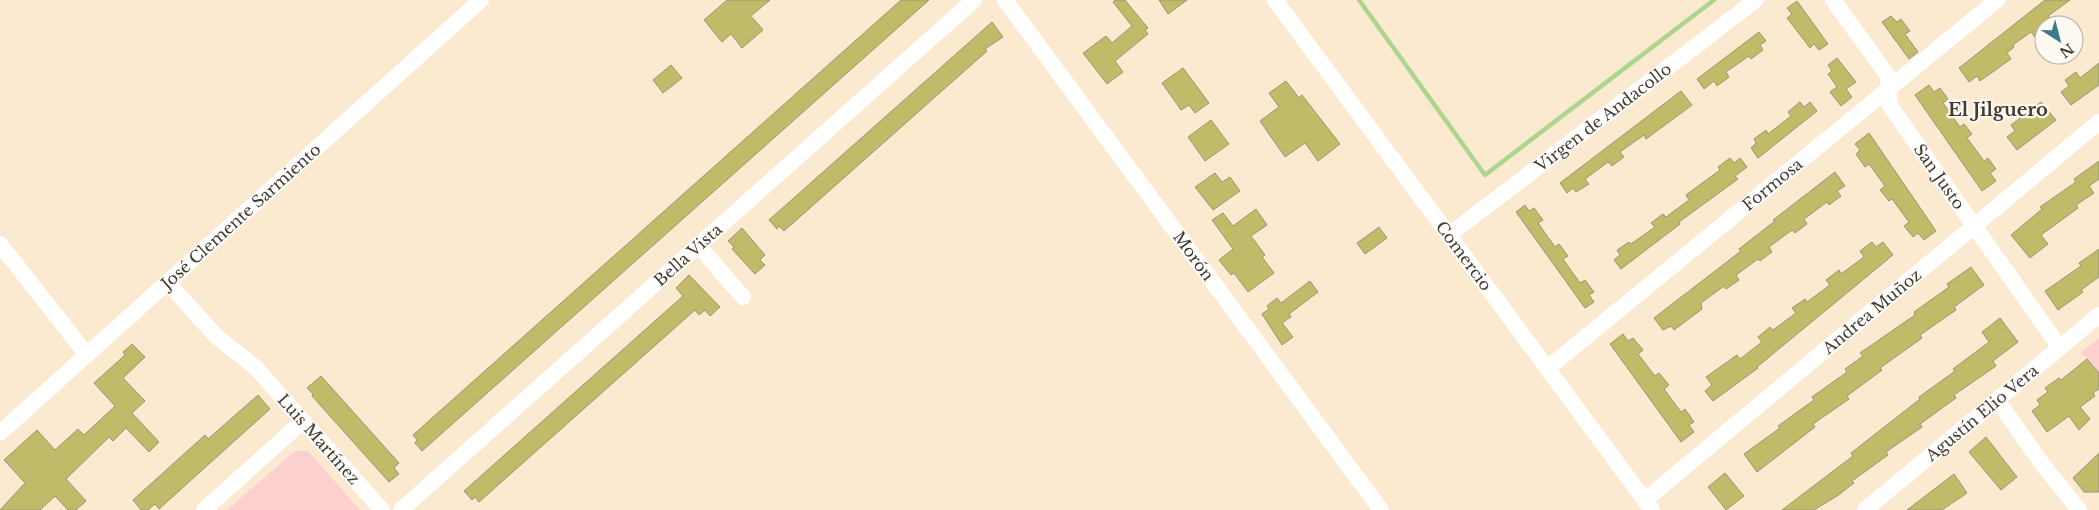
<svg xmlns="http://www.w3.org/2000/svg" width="2099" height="510" font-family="'Libre Baskerville',serif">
	<rect width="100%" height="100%" fill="#fcead0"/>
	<path fill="#fcd0cf" d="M2099 338V373L2081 352Z
		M295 451H308L360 510H227Z"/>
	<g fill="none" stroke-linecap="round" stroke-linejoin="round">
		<path stroke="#acd690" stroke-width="4.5" d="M1359 0 1485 175 1714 0"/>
	</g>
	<path fill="#c1bb69" stroke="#999774" d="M727 0H770L751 16 763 30 742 48 731 34 722 42 704 20Z
		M901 0H929L422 451 415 443 417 440 413 435Z
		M1115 0H1125L1148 28 1145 30 1148 34 1115 61 1123 72 1107 84 1083 53 1106 36 1112 43 1132 26 1113 2Z
		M1159 0H1187L1168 14Z
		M2045 0H2070L2048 16 2050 18 2044 22V31L2035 37 2031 32 2013 45 2014 47 2007 53 2011 59 1980 81 1977 76 1969 82 1959 68Z
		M1797 1 1828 44 1819 50 1814 44 1810 48 1787 18 1792 14 1787 8Z
		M1891 16 1897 22 1901 19 1910 31 1905 34 1918 52 1909 59 1882 22Z
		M992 22 1003 37 985 49 987 51 784 231 779 226 777 229 769 220Z
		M1759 32 1766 41 1760 45 1763 50 1751 59 1749 56 1726 72 1729 77 1717 86 1714 81 1704 89 1697 79Z
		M1837 58 1856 82 1846 89 1852 97 1841 106 1830 92 1837 87 1828 74 1832 71 1828 65Z
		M2099 63V85L2071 105 2061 92 2069 86 2065 80 2076 72 2080 78Z
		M671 65 682 78 663 93 653 80Z
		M1183 68 1209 103 1195 113 1189 105 1181 110 1162 83Z
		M1286 81 1299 98 1302 95 1340 144 1318 161 1305 143 1285 157 1260 121 1279 107 1269 93Z
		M1929 85 1934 92 1940 88 1948 99 1943 103 1960 127 1964 124 1972 134 1967 138 1984 161 1988 158 1996 169 1990 173 1996 181 1982 191 1915 95Z
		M1681 91 1692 105 1646 139 1644 135 1620 152 1624 157 1612 166 1608 162 1585 179 1589 184 1576 192 1573 188 1567 193 1560 183Z
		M1800 102 1804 107 1810 102 1817 111 1758 158 1751 148 1756 143 1754 139 1766 130 1768 134 1791 116 1788 112Z
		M2041 102 2056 120 2017 150 2007 137 2015 131 2011 125Z
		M1211 120 1229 144 1205 161 1188 137Z
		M1869 133 1936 231 1924 240 1918 233 1913 237 1904 226 1909 222 1892 199 1889 201 1880 190 1885 186 1869 164 1865 167 1856 154 1860 150 1855 144Z
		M1730 158 1734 163 1740 158 1747 167 1735 176 1738 179 1679 222 1680 224 1621 269 1614 260 1620 255 1617 250 1629 242 1631 244 1655 227 1651 223 1663 214 1666 217 1689 200 1686 195 1720 170 1718 167Z
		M2099 161V179L2089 186 2094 193 2076 205 2078 208 2041 235 2048 244 2030 258 2011 235 2042 209 2040 207 2076 182 2074 179Z
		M1835 172 1845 186 1837 191 1841 196 1829 205 1827 202 1804 219 1807 224 1795 233 1792 230 1769 247 1772 252 1760 261 1758 259 1736 275 1739 280 1732 285 1726 289 1724 286 1701 303 1702 309 1674 330 1671 326 1663 330 1654 318 1741 251 1739 249 1775 221 1773 220Z
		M1215 173 1222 182 1230 177 1240 191 1213 210 1195 187Z
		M1525 205 1529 211 1534 208 1543 220 1538 223 1555 247 1559 244 1568 256 1563 259 1580 283 1585 280 1594 292 1589 295 1594 302 1585 308 1516 212Z
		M1256 209 1267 225 1251 236 1265 255 1262 257 1274 273 1248 292 1234 273 1231 275 1219 260 1233 249 1212 220 1223 213 1233 226Z
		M1379 227 1387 238 1365 254 1357 243Z
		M742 228 765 255 760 260 765 265 755 274 732 249 734 247 728 241Z
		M1872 242 1876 247 1883 242 1893 255 1757 367 1758 368 1713 401 1705 391 1712 385 1706 377 1737 355 1740 359 1762 342 1758 337 1770 327 1773 330 1796 313 1792 308 1805 299 1807 302 1830 285 1826 280 1839 270 1841 274 1864 257 1860 251Z
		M2099 249V277L2081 290 2083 292 2058 310 2045 291 2081 266 2079 263Z
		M1971 267 1984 285 1954 307 1956 310 1920 335 1922 338 1880 368 1882 370 1847 396 1849 399 1813 424 1815 427 1757 472 1744 454 1780 428 1778 426 1814 400 1812 397 1847 372 1845 369 1863 356 1860 353 1915 315 1914 312 1949 287 1947 284Z
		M689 275 720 307 710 316 705 310 699 315 695 310 479 502 475 497 472 500 464 491 683 296 676 288Z
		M1310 281 1318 292 1289 314 1291 317 1282 323 1293 337 1282 345 1262 314 1269 309 1267 306 1277 298 1281 303Z
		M2000 318 2018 342 1993 361 1996 366 1954 395 1956 398 1920 424 1922 427 1886 452 1888 455 1852 481 1854 483 1837 496 1814 510H1782L1853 456 1851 453 1920 399 1919 397 1955 371 1953 369 1989 342 1982 332Z
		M1623 334 1628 341 1633 338 1643 350 1638 354 1655 376 1659 373 1669 385 1664 389 1681 412 1685 409 1694 422 1689 425 1694 432 1681 442 1610 344Z
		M132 344 145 357 123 378 145 401 132 413 159 442 149 452 126 428 113 441 109 437 66 479 86 501 76 510H68L55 496 40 510H0L25 483 4 460 37 430 55 450 78 429 84 435 115 406 94 383 125 355 123 352Z
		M2087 359 2099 373V389L2093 393 2095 396 2080 407 2090 419 2079 430 2069 416 2047 432 2032 411 2040 405 2037 400 2048 392 2045 388 2059 378 2061 380Z
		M321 376 399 463 394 468 399 474 389 482 312 396 313 394 307 388Z
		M258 395 270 409 159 509 155 504 148 510H141L133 500 205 435 208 439Z
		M1986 437 2017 477 2001 490 1969 452Z
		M2099 453V492H2084L2073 478Z
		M1725 473 1744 496 1726 510 1708 487Z
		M1954 474 1967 493 1942 510H1907Z"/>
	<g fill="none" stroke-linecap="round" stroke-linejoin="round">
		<g stroke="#fff" stroke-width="16">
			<path id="s1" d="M1005 0 1381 510"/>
			<path id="s2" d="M1275 0 1652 510"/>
			<path id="s3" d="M1833 0 1888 76 1890 106 2060 348"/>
			<path id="s4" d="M1449 235 1756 0"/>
			<path d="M0 244 87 355"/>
			<path d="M698 245 743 297"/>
			<path id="s5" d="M167 282 216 336 256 368 382 510"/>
			<path id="s6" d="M1548 368 1997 0"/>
			<path d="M1997 400 2043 465 2079 510"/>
			<path id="s7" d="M0 433 481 0"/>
			<path id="s8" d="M1645 500 2099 122"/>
			<path d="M204 510 303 421"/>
			<path id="s9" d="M401 510 974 0"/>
			<path id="s10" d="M1865 510 2099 315"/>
		</g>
	</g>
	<g text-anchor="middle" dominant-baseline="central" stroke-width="4.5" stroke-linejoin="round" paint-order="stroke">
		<g font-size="16" fill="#443b2e" stroke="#fef9f3">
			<text stroke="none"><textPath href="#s4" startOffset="194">Virgen de Andacollo</textPath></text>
			<text stroke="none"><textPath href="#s3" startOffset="210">San Justo</textPath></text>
			<text stroke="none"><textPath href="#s6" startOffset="290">Formosa</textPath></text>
			<text stroke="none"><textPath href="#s7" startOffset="324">José Clemente Sarmiento</textPath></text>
			<text stroke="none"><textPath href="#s9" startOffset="384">Bella Vista</textPath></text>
			<text stroke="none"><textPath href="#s1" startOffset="318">Morón</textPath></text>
			<text stroke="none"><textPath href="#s2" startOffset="318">Comercio</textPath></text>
			<text stroke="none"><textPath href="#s8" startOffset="295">Andrea Muñoz</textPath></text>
			<text stroke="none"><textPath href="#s10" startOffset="152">Agustín Elio Vera</textPath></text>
			<text stroke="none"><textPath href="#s5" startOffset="219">Luis Martínez</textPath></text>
		</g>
		<g font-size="18" font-weight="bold" fill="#443b2e" stroke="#fef9f3">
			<text x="1998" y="110">El Jilguero</text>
		</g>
	</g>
	<g transform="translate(2059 40) rotate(144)"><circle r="24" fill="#fef9f3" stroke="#b4ada4"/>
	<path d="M0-4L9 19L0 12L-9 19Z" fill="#3a7b8e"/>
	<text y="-8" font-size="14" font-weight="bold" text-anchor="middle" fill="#443b2e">N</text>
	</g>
</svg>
